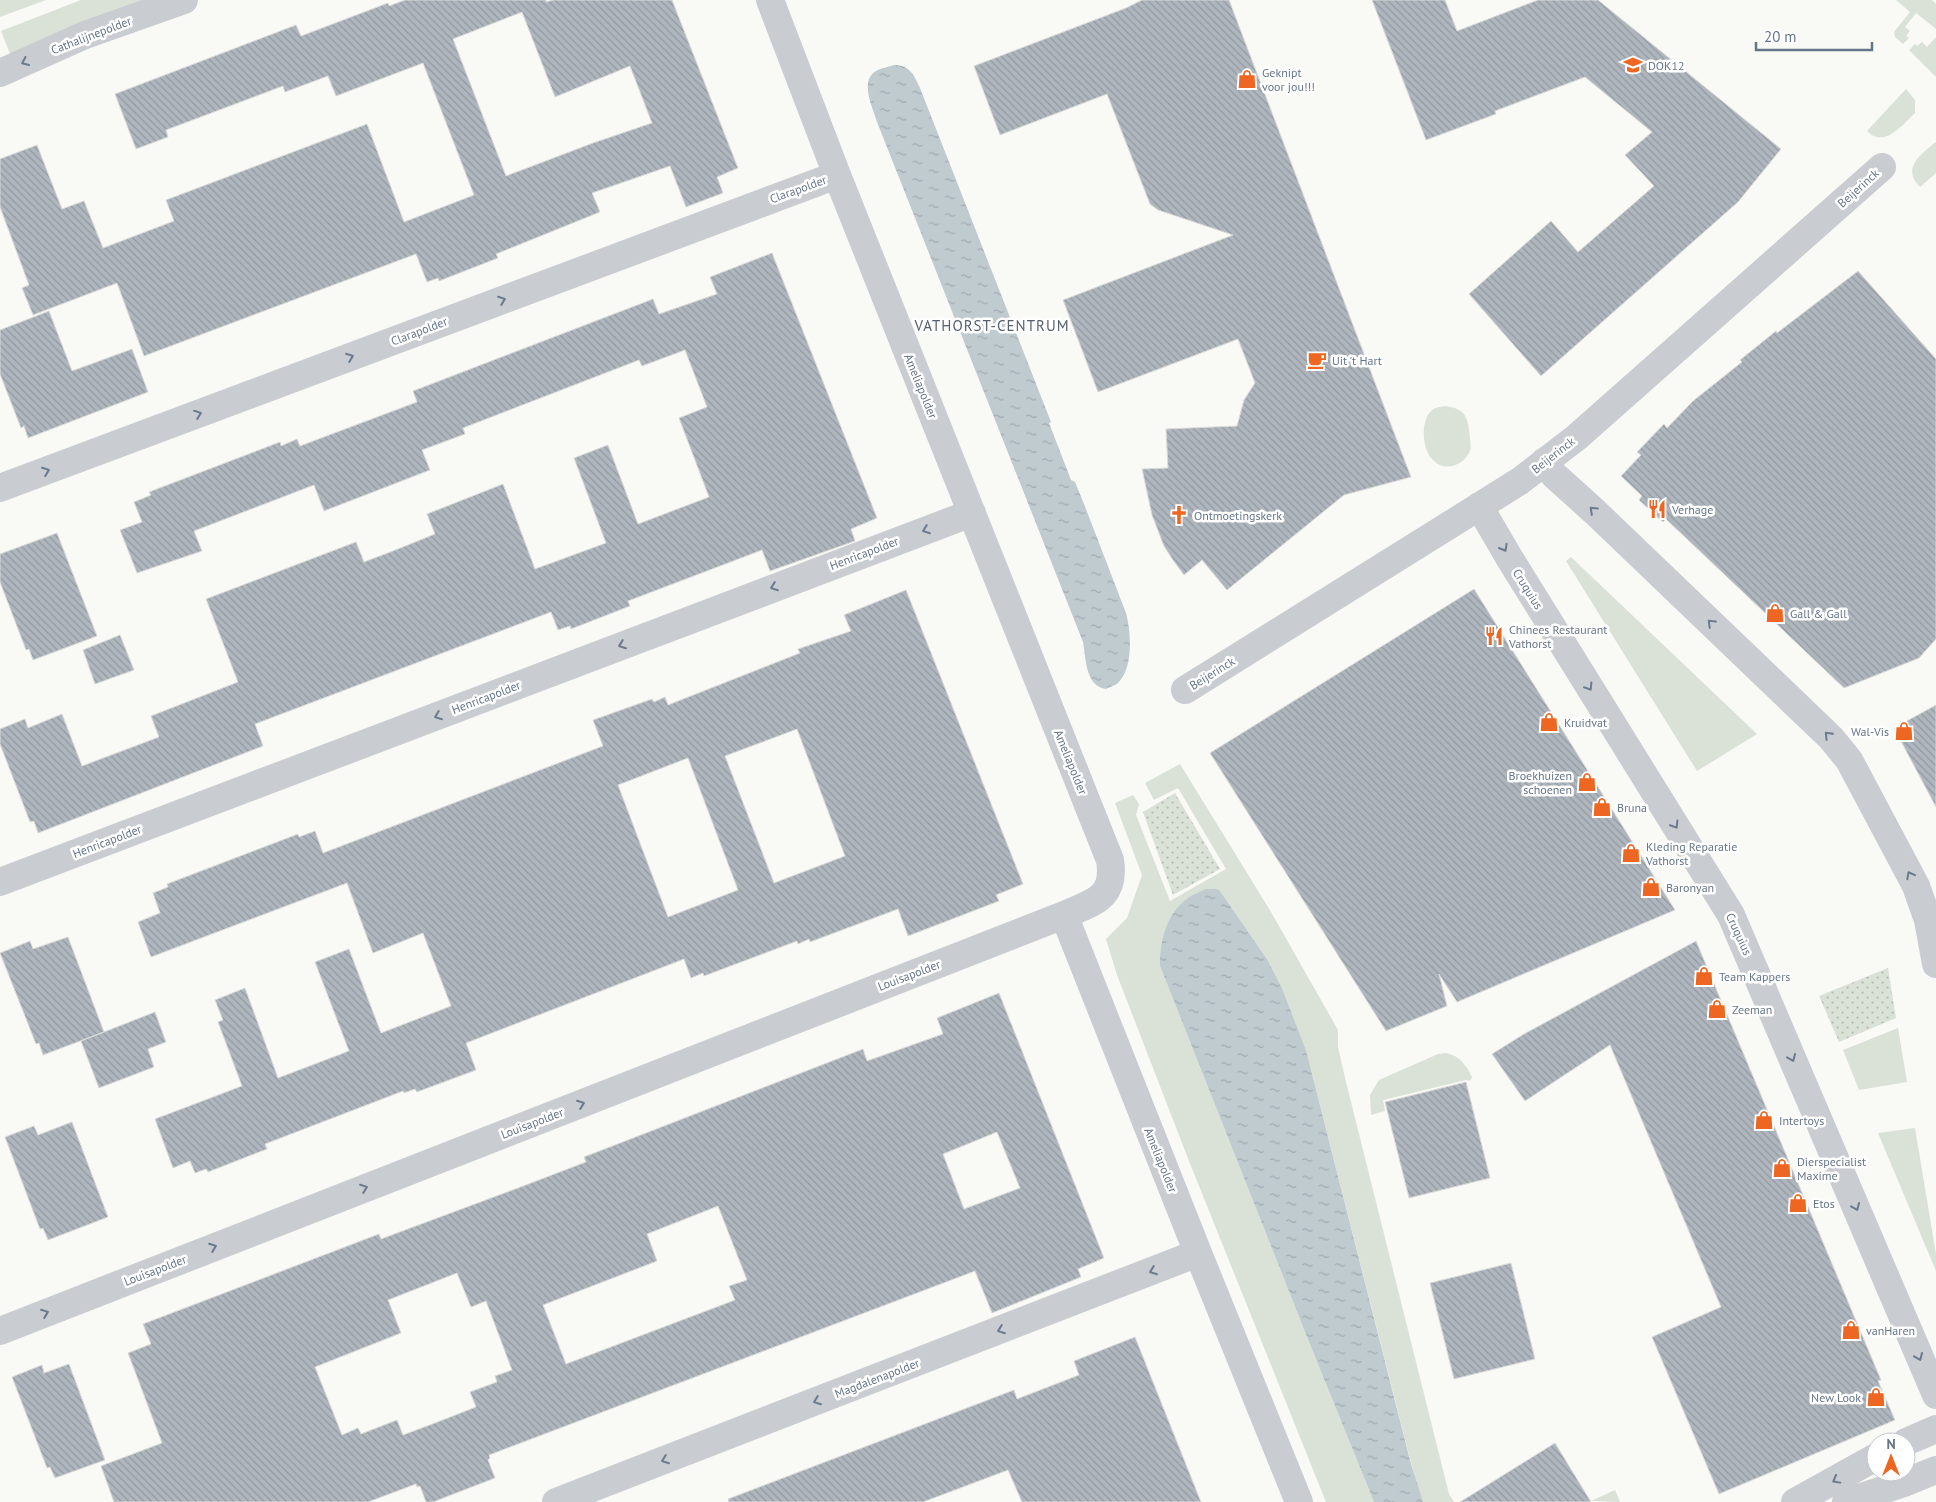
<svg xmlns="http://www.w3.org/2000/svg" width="1936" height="1502" font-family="'PT Sans',sans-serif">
	<defs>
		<pattern id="park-dots" width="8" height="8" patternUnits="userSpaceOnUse" patternTransform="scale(1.25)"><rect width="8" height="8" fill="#dae1d7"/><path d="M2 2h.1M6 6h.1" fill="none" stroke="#b5bbb4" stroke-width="1.8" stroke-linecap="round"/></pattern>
		<pattern id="water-ripples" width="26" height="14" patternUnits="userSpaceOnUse" patternTransform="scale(1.25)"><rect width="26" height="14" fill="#c0cbd0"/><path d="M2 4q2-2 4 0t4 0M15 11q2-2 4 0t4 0" fill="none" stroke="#a0a9af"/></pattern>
		<pattern id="building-back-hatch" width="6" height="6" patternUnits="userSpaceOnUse" patternTransform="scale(1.25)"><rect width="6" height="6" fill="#afb6be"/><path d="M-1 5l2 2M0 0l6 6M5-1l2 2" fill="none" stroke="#9299a0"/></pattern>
	</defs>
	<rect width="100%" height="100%" fill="#f9f9f6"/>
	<path fill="#dae1d7" d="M0 0H46L0 17Z
		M81 0H172L13 61 1 31Z
		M1896 0H1932L1936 4V29L1916 13 1905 27 1910 31 1906 36 1909 38 1903 44 1895 37 1894 32 1910 12Z
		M1936 37V77L1909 50 1915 44 1917 46 1922 42 1927 47Z
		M1906 89 1915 100V113C1902 125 1884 149 1867 131Z
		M1936 142V173L1920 187C1901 168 1921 154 1936 142Z
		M1445 406C1467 409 1468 418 1470 438 1470 443 1472 448 1469 453 1463 465 1445 472 1434 461 1422 451 1420 422 1431 411 1435 407 1440 407 1445 406Z
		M1571 557 1757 734 1697 771 1566 561Z
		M1180 764 1271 912 1338 1030V1047L1345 1078 1449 1494 1454 1502H1423L1417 1486 1306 1050 1282 988 1267 959 1220 891 1160 966 1309 1342 1374 1502H1326L1189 1161 1117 975 1106 939 1127 918 1142 875 1115 803 1133 795 1139 804 1136 815 1170 901 1226 869 1178 788 1154 800 1145 783Z
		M1898 1028 1907 1082 1859 1090 1843 1050Z
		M1446 1053C1460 1056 1466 1065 1472 1077L1470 1081 1466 1080 1383 1100 1385 1111 1371 1115 1370 1095 1379 1080 1438 1054Z
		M1915 1128 1936 1254V1271L1878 1133Z
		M1615 1490 1620 1502 1591 1501Z"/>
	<path fill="url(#park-dots)" d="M1175 793 1220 869 1173 895 1143 812Z
		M1888 968 1896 1018 1839 1042 1819 996Z"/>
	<path fill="url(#water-ripples)" d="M894 65C910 65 914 75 920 88L1051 422 1049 423 1071 480 1075 482 1084 504 1126 613C1131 632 1134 669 1117 684 1114 686 1109 687 1106 689 1085 686 1086 658 1083 642L877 122C873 108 859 81 876 71 881 68 889 67 894 65Z
		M1206 889H1216L1220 891 1267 959 1282 988 1306 1050 1411 1464 1423 1502H1374L1309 1342 1160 966C1160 940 1166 914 1188 898 1193 894 1201 892 1206 889Z"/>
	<path fill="url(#building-back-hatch)" stroke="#dbdbd9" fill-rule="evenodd" d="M405 0H546V2L553 0H672L738 168 717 177 723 193 686 207 670 166 592 193 600 212 496 254 498 258 439 281 438 278 427 282 416 254 144 356 117 283 33 315 22 288 29 285 0 207V159L37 145 62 209 84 201 103 248 174 221 166 200 367 124 404 222 474 195 423 63 336 96 328 76 285 92 283 86 166 130 168 137 136 149 115 94 296 25 301 36 388 3 389 6ZM522 12 555 97 630 66 652 123 593 143 506 176 453 39Z
		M1142 0H1229L1411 477 1344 495 1227 590 1202 560 1184 575 1173 560 1164 546 1152 515 1142 469 1168 468 1166 429 1237 426 1244 400 1255 383 1238 339 1098 392 1063 300 1233 235 1158 210 1150 204 1107 94 1000 135 974 66 1126 8Z
		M1372 0H1445L1457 31 1538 0H1598L1781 149 1738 202 1541 376 1469 294 1551 221 1578 252 1654 186 1625 155 1652 132 1585 77 1495 111 1496 114 1426 140Z
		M772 253 877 518 851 529 855 541 770 571 762 550 628 601 630 606 571 629 570 626 558 630 551 612 255 724 263 746 38 833 34 821 30 822 0 744V729L25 719 28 728 62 714 82 766 159 737 151 716 238 682 206 599 356 542 364 562 393 551 435 534 427 514 503 484 535 569 606 543 574 458 608 445 638 524 709 497 679 418 707 407 685 350 642 366 639 360 463 428 465 434 422 450 430 470 324 511 314 485 194 531 202 551 137 573 120 530 142 522 134 502 151 495 149 492 280 442 281 446 297 439 300 446 417 402 413 391 653 299 659 314 717 294 710 277Z
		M1858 271 1936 359V639L1919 658 1844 688 1666 519 1663 522 1639 500 1642 496 1621 476 1641 455 1637 452 1664 424 1667 428 1693 401 1742 362 1740 360 1776 331 1777 333Z
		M49 311 72 371 132 349 148 392 28 438 24 426 21 428 0 374V330Z
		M57 533 97 636 33 660 29 649 26 650 0 582V554Z
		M1474 589 1675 910 1457 1002 1439 974 1447 1006 1386 1031 1210 753Z
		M906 590 1023 884 996 895 999 901 908 936 898 909 810 942 809 939 798 944 797 941 704 976 703 973 691 978 684 959 466 1043 476 1070 417 1092 415 1089 404 1093 403 1091 265 1144 267 1149 208 1172 206 1169 195 1173 190 1161 173 1168 155 1119 242 1086 218 1022 223 1020 215 1000 245 988 278 1078 349 1051 315 962 349 949 381 1033 451 1006 423 933 373 953 347 883 151 957 138 922 160 913 153 893 168 887 167 884 298 834 299 837 315 831 323 853 603 746 593 720 652 699 654 702 665 697 668 705 800 653 798 649 851 631 844 615ZM797 729 845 856 774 883 725 756ZM688 758 738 890 668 917 618 785Z
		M120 635 134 670 95 684 83 650Z
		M1936 705V807L1894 728Z
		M68 937 104 1032 43 1055 39 1043 36 1044 0 953 30 941 33 949Z
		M1696 941 1881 1380 1878 1381 1895 1420 1719 1494 1652 1337 1721 1307 1610 1045 1525 1101 1492 1054 1524 1034Z
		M999 993 1104 1258 1078 1269 1081 1277 992 1313 975 1271 489 1455 490 1458 488 1460 495 1478 433 1502H426L420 1486 417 1487 416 1484 368 1502H114L101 1466 162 1443 128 1353 151 1344 143 1324 379 1234 381 1239 518 1188 586 1162 584 1157 863 1049 867 1061 943 1034 937 1018ZM997 1132 1020 1188 964 1209 943 1154ZM718 1206 747 1280 729 1286 735 1300 566 1364 543 1305 657 1261 647 1234ZM457 1273 471 1307 486 1301 512 1370 495 1376 497 1382 470 1392 476 1407 435 1423 403 1435 397 1420 361 1434 358 1428 342 1435 315 1367 401 1333 388 1300Z
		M155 1012 166 1042 148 1049 154 1067 99 1088 81 1041Z
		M1466 1082 1490 1178 1409 1198 1385 1102Z
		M72 1122 108 1217 48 1240 43 1228 40 1229 5 1137 34 1126 38 1135Z
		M1511 1263 1535 1359 1454 1379 1430 1283Z
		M1135 1337 1201 1502H1022L1008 1470 923 1502H729L728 1499 1014 1390 1017 1399 1079 1375 1074 1361Z
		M69 1364 105 1460 55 1478 50 1467 47 1468 12 1377 42 1365 44 1373Z
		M1555 1443 1591 1502H1460Z"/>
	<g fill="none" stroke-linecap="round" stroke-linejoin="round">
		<path stroke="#c9ccd0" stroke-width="28" d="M770 0 837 175 1110 860C1116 898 1094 902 1064 915L1198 1253 1299 1502
			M0 73 85 35 184 0
			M1545 461 1554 475 1595 512 1831 738 1849 760 1916 886 1928 920 1936 964
			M0 488 837 175
			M1479 506 1510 559 1731 915 1936 1395
			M1185 690 1520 481 1577 437 1882 167
			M0 882 972 513
			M0 1331 1064 915
			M556 1502 1198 1253"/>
		<path stroke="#c9ccd0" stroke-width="28" d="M1906 1442 1936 1429
			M1795 1502 1876 1457
			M1846 1502 1904 1483 1936 1470"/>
	</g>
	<defs><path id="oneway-chevron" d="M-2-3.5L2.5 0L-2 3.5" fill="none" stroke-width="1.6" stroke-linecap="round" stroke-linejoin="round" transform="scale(1.25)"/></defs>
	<g stroke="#6b7a8d">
		<use href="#oneway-chevron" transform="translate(25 62) rotate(156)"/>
		<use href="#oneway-chevron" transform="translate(502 300) rotate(-21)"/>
		<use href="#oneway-chevron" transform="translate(350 357) rotate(-21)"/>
		<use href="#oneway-chevron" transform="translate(198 414) rotate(-21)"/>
		<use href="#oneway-chevron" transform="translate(46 471) rotate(-21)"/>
		<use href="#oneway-chevron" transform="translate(1593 510) rotate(-137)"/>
		<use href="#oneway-chevron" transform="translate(926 530) rotate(159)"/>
		<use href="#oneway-chevron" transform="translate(1504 548) rotate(60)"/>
		<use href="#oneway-chevron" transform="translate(774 587) rotate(159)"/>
		<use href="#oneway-chevron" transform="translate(1711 623) rotate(-136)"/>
		<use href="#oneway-chevron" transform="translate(622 645) rotate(159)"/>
		<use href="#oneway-chevron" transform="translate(1589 687) rotate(58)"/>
		<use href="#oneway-chevron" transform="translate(438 716) rotate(159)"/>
		<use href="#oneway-chevron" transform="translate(1828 735) rotate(-134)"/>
		<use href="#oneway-chevron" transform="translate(1675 825) rotate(58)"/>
		<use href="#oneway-chevron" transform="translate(1910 875) rotate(-118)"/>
		<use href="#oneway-chevron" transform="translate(1792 1058) rotate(67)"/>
		<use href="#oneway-chevron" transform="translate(581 1104) rotate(-21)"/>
		<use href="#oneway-chevron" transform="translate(364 1188) rotate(-21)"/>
		<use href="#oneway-chevron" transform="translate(1856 1207) rotate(67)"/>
		<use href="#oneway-chevron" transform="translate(213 1247) rotate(-21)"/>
		<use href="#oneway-chevron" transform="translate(1153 1271) rotate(159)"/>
		<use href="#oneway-chevron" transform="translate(45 1313) rotate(-21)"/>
		<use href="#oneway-chevron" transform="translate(1001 1330) rotate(159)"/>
		<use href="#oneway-chevron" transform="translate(1919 1357) rotate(67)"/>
		<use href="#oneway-chevron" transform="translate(817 1401) rotate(159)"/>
		<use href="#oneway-chevron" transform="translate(665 1460) rotate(159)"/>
		<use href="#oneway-chevron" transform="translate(1836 1480) rotate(151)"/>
	</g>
	<defs>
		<g id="school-bare" transform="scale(1.5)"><path d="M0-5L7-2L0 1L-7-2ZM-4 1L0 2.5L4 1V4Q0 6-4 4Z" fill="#ed6722" stroke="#fff" stroke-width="2.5" paint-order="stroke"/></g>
		<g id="shop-bare" transform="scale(1.5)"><path d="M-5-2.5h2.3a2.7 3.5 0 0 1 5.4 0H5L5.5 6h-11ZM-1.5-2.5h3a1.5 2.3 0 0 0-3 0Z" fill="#ed6722" stroke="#fff" stroke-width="2.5" paint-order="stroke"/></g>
		<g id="cafe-bare" transform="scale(1.5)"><path d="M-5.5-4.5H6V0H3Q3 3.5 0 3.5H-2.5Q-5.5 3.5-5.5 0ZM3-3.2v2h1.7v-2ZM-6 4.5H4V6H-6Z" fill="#ed6722" stroke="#fff" stroke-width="2.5" paint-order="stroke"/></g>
		<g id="restaurant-bare" transform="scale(1.5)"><path d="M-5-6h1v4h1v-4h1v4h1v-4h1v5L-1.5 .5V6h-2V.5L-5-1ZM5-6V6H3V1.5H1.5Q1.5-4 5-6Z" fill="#ed6722" stroke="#fff" stroke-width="2.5" paint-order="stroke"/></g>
		<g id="church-bare" transform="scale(1.5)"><path d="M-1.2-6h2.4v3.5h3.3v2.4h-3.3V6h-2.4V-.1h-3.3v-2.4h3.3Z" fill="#ed6722" stroke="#fff" stroke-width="2.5" paint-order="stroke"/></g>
	</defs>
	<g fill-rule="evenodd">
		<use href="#school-bare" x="1633" y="65"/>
		<use href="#shop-bare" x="1247" y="79"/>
		<use href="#cafe-bare" x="1317" y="360"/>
		<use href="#restaurant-bare" x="1657" y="509"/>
		<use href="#church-bare" x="1179" y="515"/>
		<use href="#shop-bare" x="1775" y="613"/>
		<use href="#restaurant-bare" x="1494" y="636"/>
		<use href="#shop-bare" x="1549" y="722"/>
		<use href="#shop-bare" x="1904" y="731"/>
		<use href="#shop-bare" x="1587" y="782"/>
		<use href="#shop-bare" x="1602" y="807"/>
		<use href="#shop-bare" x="1631" y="853"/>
		<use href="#shop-bare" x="1651" y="887"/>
		<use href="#shop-bare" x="1704" y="976"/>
		<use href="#shop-bare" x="1717" y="1009"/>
		<use href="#shop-bare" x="1764" y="1120"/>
		<use href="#shop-bare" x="1782" y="1168"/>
		<use href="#shop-bare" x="1798" y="1203"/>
		<use href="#shop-bare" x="1851" y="1330"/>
		<use href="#shop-bare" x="1876" y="1397"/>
	</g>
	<g text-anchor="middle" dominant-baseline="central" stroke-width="5" stroke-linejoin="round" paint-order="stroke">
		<g font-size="12" fill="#667689" stroke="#fff">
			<text transform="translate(91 35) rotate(-21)">Cathalijnepolder</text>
			<text transform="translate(1858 188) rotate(-42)">Beijerinck</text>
			<text transform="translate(798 189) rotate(-20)">Clarapolder</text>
			<text transform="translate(419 331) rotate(-21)">Clarapolder</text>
			<text transform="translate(921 386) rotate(68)">Ameliapolder</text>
			<text transform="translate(1553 455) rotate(-38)">Beijerinck</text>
			<text transform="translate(864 553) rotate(-21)">Henricapolder</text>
			<text transform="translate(1528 589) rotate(58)">Cruquius</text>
			<text transform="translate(1212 673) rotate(-32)">Beijerinck</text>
			<text transform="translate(486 697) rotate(-21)">Henricapolder</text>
			<text transform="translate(1071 762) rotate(68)">Ameliapolder</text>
			<text transform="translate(107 841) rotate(-21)">Henricapolder</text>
			<text transform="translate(1739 934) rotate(65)">Cruquius</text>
			<text transform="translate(909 975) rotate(-21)">Louisapolder</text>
			<text transform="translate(532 1123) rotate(-21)">Louisapolder</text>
			<text transform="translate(1161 1160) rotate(68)">Ameliapolder</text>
			<text transform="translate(155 1270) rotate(-21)">Louisapolder</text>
			<text transform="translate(877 1378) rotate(-21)">Magdalenapolder</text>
		</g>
		<g font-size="12" fill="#667689" stroke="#fff" text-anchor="start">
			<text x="1648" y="65">DOK12</text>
			<text x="1262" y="72">Geknipt<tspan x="1262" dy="14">voor jou!!!</tspan></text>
			<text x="1332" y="360">Uit 't Hart</text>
			<text x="1672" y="509">Verhage</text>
			<text x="1194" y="515">Ontmoetingskerk</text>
			<text x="1790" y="613">Gall &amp; Gall</text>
			<text x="1509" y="629">Chinees Restaurant<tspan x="1509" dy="14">Vathorst</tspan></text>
			<text x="1564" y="722">Kruidvat</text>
			<text x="1889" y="731" text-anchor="end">Wal-Vis</text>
			<text x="1572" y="775" text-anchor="end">Broekhuizen<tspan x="1572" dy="14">schoenen</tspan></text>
			<text x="1617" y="807">Bruna</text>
			<text x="1646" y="846">Kleding Reparatie<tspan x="1646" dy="14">Vathorst</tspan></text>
			<text x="1666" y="887">Baronyan</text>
			<text x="1719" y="976">Team Kappers</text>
			<text x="1732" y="1009">Zeeman</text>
			<text x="1779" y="1120">Intertoys</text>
			<text x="1797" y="1161">Dierspecialist<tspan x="1797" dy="14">Maxime</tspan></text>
			<text x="1813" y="1203">Etos</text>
			<text x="1866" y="1330">vanHaren</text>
			<text x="1861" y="1397" text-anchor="end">New Look</text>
		</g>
		<g font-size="15" letter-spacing="1" fill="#55606e" stroke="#fff">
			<text x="992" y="325">VATHORST-CENTRUM</text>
		</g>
	</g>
	<g transform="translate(1891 1457)"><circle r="24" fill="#ffffff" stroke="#c2c8d0"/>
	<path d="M0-4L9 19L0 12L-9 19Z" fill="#ed6722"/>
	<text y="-8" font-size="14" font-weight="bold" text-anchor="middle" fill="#667689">N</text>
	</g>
	<path d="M1756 42v8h116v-8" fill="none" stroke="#667689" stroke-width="2.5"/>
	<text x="1764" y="42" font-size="15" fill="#667689" stroke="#ffffff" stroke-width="4" paint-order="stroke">20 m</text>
</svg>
